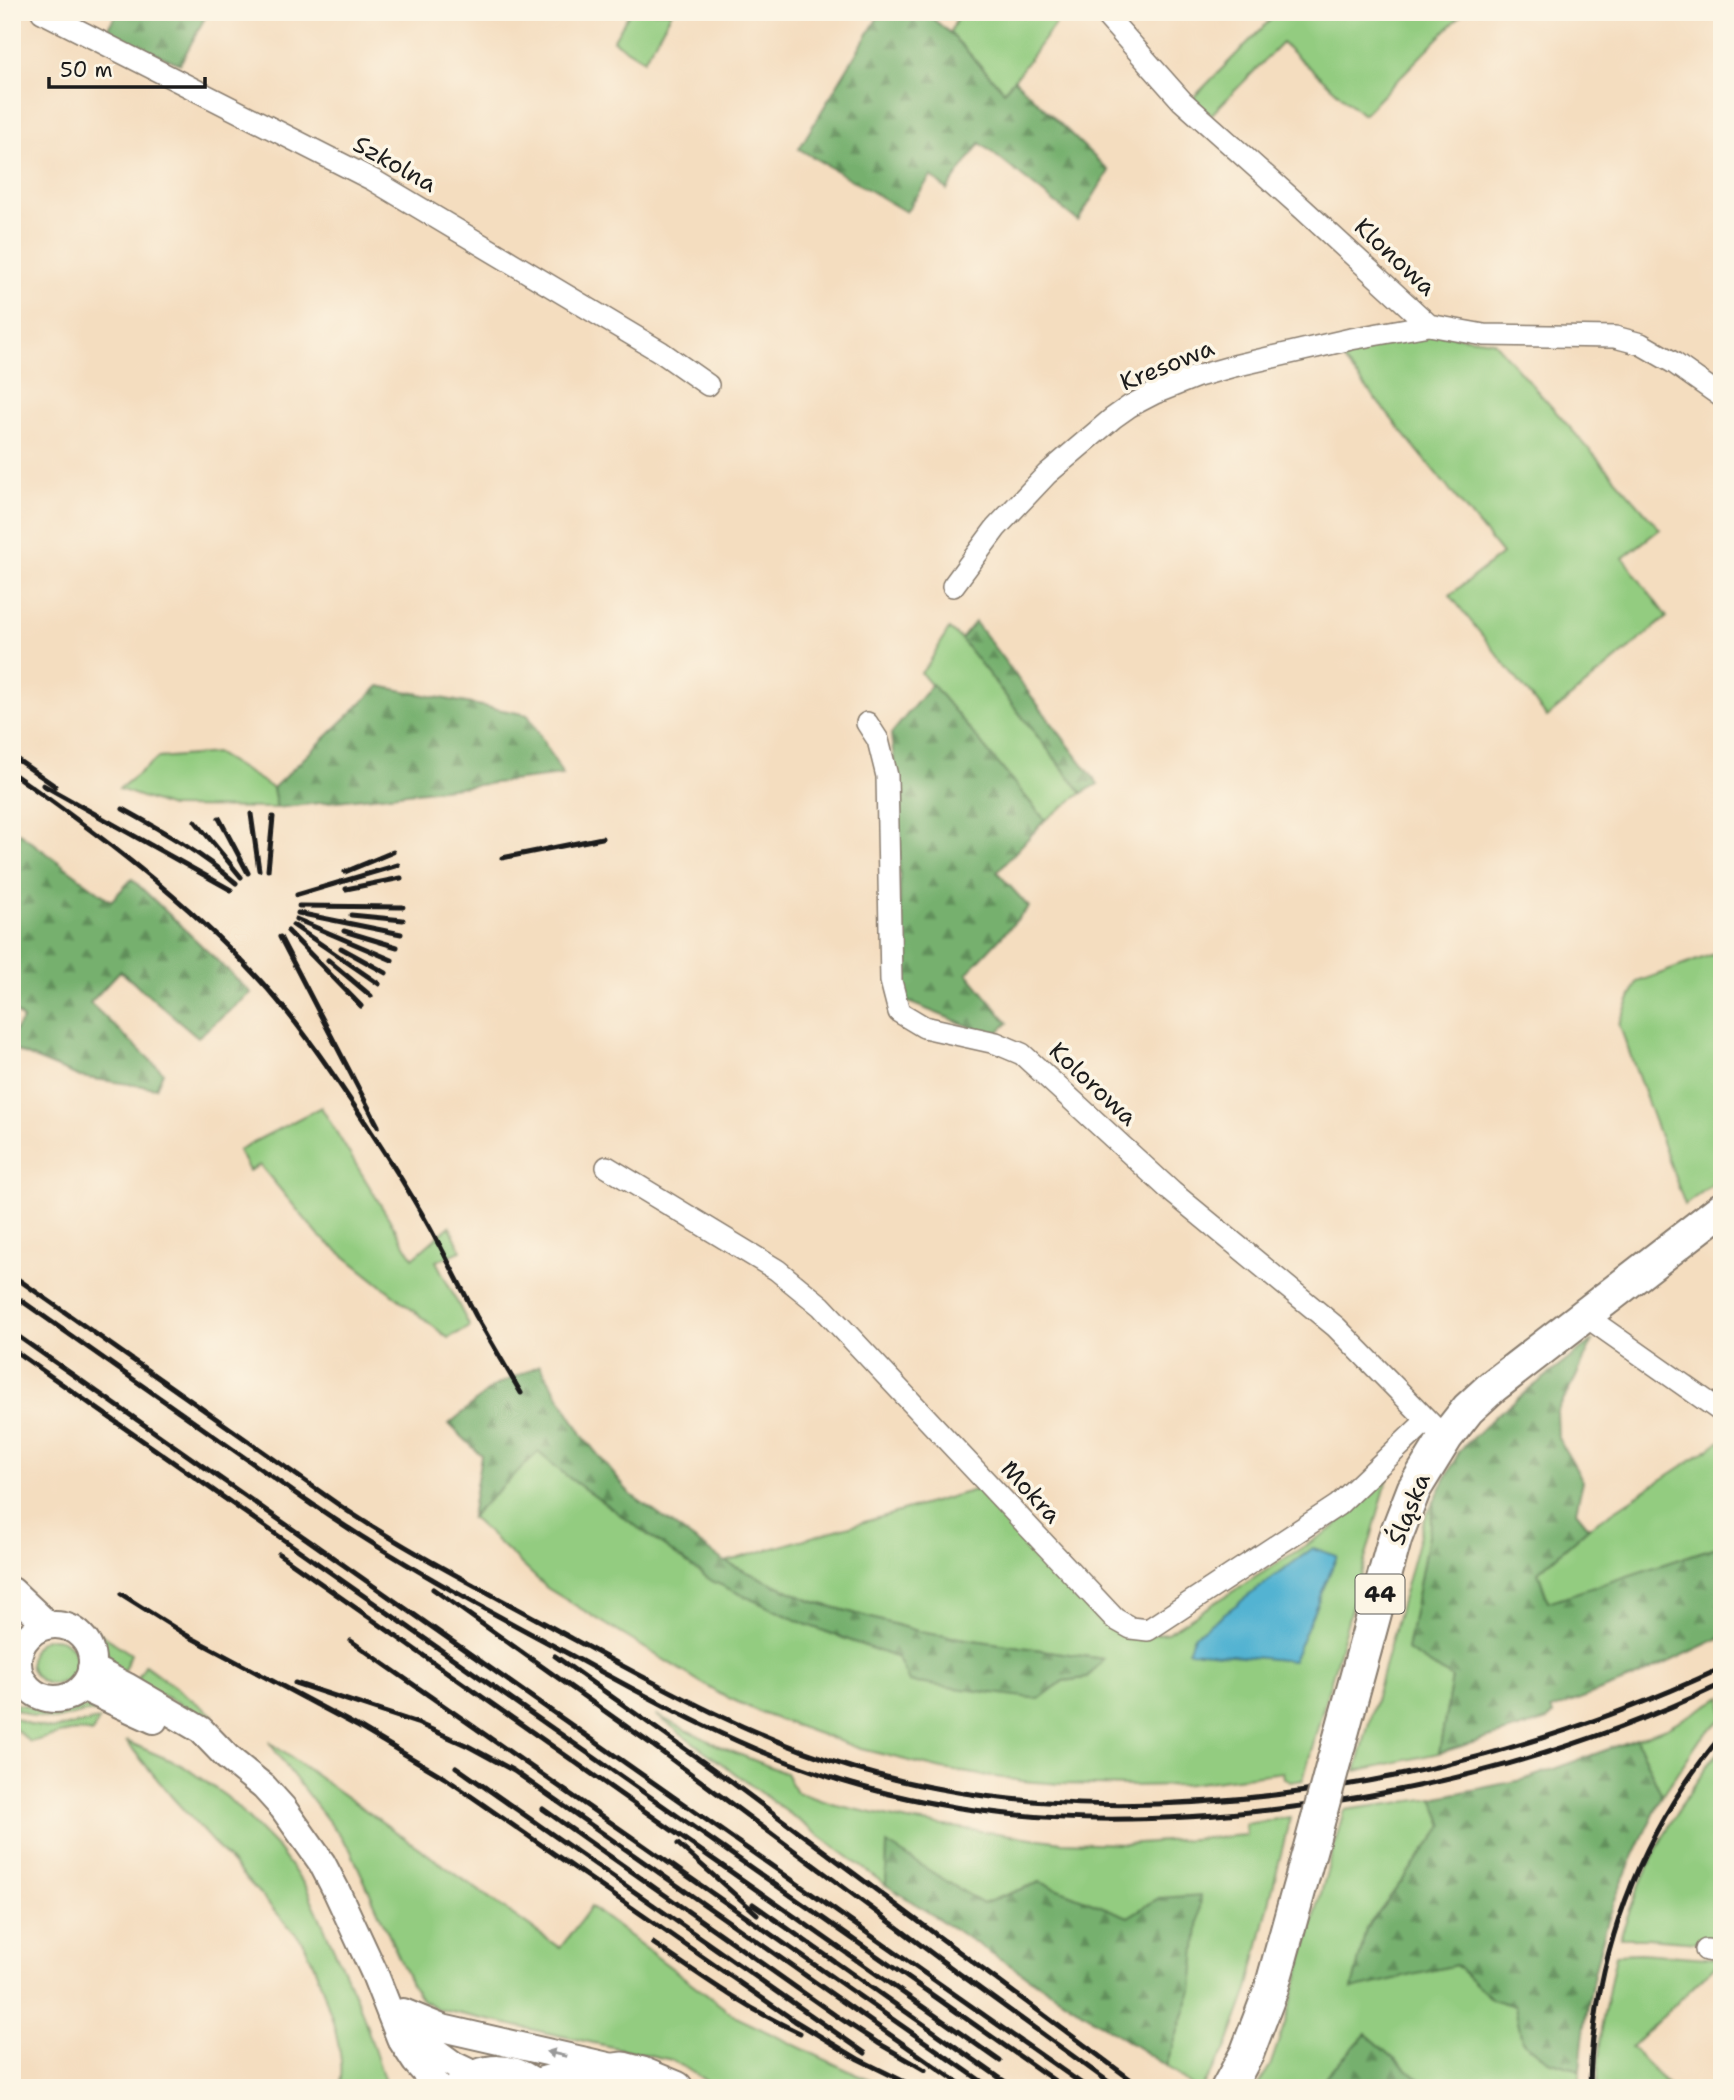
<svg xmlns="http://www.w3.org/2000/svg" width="1734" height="2100" font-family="'Shantell Sans',sans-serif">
	<defs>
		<pattern id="forest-firs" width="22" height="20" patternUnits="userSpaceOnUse" patternTransform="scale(1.75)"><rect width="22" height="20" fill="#76b06e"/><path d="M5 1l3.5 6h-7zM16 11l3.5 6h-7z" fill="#608e5a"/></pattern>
	</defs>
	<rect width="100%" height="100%" fill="#fcf5e5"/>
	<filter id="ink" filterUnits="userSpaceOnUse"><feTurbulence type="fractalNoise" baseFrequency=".0143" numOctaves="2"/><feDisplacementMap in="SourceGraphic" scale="14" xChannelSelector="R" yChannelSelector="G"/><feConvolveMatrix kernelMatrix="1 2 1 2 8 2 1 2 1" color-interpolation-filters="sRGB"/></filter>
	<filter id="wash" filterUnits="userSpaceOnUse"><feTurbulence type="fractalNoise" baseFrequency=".00686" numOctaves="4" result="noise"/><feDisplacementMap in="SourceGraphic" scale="28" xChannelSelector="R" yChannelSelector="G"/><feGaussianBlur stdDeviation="1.57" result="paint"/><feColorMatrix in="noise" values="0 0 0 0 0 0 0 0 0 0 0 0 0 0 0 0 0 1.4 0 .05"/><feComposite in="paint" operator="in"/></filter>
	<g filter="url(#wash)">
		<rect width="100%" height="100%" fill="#f4ddbf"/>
		<path fill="#93cc80" stroke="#58744e" stroke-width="2" d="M630 12H672L644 60 613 41Z
			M960 12H1064L1005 92 950 33Z
			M1278 12H1464L1363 115 1282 43 1211 115 1192 99Z
			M1424 332 1493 341 1660 529 1623 558 1667 617 1547 717 1450 595 1502 554 1341 357Z
			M949 629 961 639 1082 793 1045 820 921 673 929 663Z
			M216 753 273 788 277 808 170 807 119 789 158 758Z
			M1722 951V1177L1685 1205 1619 1024 1637 982Z
			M321 1107 413 1258 450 1226 461 1251 436 1261 470 1327 448 1338 319 1236 260 1165 249 1171 238 1150Z
			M1722 1440V1545L1549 1603 1538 1572 1589 1527Z
			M538 1451 568 1477 712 1581 805 1624 898 1658 1039 1699 1063 1681 1087 1678 1103 1659 925 1633 811 1601 725 1562 982 1488 1097 1619 1129 1637 1167 1633 1333 1528 1389 1474 1303 1780 1290 1782 1284 1778 1283 1772 1182 1785 1129 1786 1061 1784 1022 1781 942 1769 861 1749 766 1715 720 1694 547 1588 471 1517Z
			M1435 1499 1407 1650 1452 1678 1439 1753 1356 1771 1423 1523Z
			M98 1632 131 1654 122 1675 113 1666Z
			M30 1661a23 23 0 1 1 46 0a23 23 0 1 1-46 0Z
			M145 1665 213 1715 211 1720 136 1682Z
			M1722 1697V1718L1701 1738 1662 1796 1636 1739 1666 1728Z
			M12 1704 24 1705 36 1710 55 1714 92 1706 107 1708 106 1712 82 1713 55 1720 33 1716 12 1708Z
			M656 1715 721 1747 786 1773 796 1792 836 1805 908 1821 1062 1842 1125 1844 1246 1835 1245 1824 1290 1817 1248 1990 1226 2049 1201 2088H1195L1166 2066 1192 1990 1159 1898 1128 1917 1040 1882 983 1904 887 1845 886 1885Z
			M12 1717 32 1725 53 1729 99 1720 92 1733C70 1727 50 1738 30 1742L12 1726Z
			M126 1741 183 1766 227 1797 278 1849 306 1887 361 2009 387 2088H337C339 2084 341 2081 341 2077 345 2048 318 1971 304 1943L171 1796Z
			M269 1742 560 1948 591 1907 736 2017 885 2088H718L672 2060 438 2009 421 1999 411 1984 350 1849 288 1769Z
			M1722 1747V1836L1719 1875 1722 1878V1944L1647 1938H1620C1643 1867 1676 1805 1722 1747Z
			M1433 1798 1444 1825 1366 1929 1353 1988 1456 1965 1492 1999 1515 2006 1522 2041 1548 2061 1580 2070V2088H1429L1366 2034 1315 2088H1256L1270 2066 1286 2020 1344 1810Z
			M1640 1953 1722 1959 1631 2047 1671 2088H1597L1601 2029 1616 1954Z"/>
		<path fill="url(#forest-firs)" stroke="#496645" stroke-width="2" d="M118 12H208L180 64 105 32Z
			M881 12H925L950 33 1004 91 1014 79 1109 171 1078 221 980 143 947 190 931 176 906 212 799 149Z
			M975 622 1098 784 1082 793 961 639Z
			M932 684 1045 820 997 872 1029 907 967 973 1008 1023 994 1036 908 1002 900 970 899 809 891 734Z
			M379 686 528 715 563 775 277 808 273 788Z
			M12 832H18L111 901 132 879 251 993 198 1037 120 971 90 1003 163 1072 156 1088 80 1077 12 1049V1035L23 1019 12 1009Z
			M1593 1340 1575 1379 1557 1411 1558 1438 1583 1481 1576 1511 1589 1527 1538 1572 1548 1602 1722 1545V1637L1632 1679 1551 1710 1553 1715 1548 1720 1439 1753 1452 1678 1407 1650 1435 1499 1460 1450 1495 1416Z
			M540 1365 585 1439 630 1494 725 1562 811 1601 925 1633 1104 1659 1087 1678 1063 1681 1039 1699 909 1682 898 1658 805 1624 712 1581 568 1477 538 1452 471 1517 481 1455 449 1424 493 1387Z
			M1636 1739 1662 1796C1646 1831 1628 1864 1615 1900 1595 1955 1585 2012 1580 2070L1548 2061 1522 2041 1515 2006 1492 1999 1456 1965 1352 1989 1366 1929 1444 1825 1433 1798 1526 1779Z
			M887 1844 983 1904 1040 1882 1128 1917 1159 1898 1201 1895 1192 1990 1166 2066 886 1885Z
			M1366 2034 1429 2088H1315Z"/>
		<path fill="#53b3d2" stroke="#386877" stroke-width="2" d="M1313 1548 1337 1556 1293 1661 1188 1651 1194 1636Z"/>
	</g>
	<g filter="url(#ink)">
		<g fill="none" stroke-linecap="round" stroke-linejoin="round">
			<g stroke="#887c6e" stroke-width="24">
				<path id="minor" d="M42 12 373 180 661 352 708 385
					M1103 12 1182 101 1303 209 1429 325 1484 335 1615 337 1641 344 1674 363 1722 397
					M953 586 996 528 1047 474 1113 418 1130 406 1155 393 1195 377 1234 366 1351 339 1429 325
					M867 723 878 740 887 776 891 981 899 1012 924 1027 996 1043 1022 1054 1172 1192 1336 1327 1436 1429
					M607 1167 777 1270 821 1306 1115 1619 1131 1628 1148 1630 1338 1505 1426 1421
					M1584 1315 1722 1412
					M1706 1950 1722 1952"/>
			</g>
			<g stroke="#887c6e" stroke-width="30">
				<path id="tertiary" d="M12 1591 48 1625
					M18 1662a37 37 0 1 1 74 0a37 37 0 1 1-74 0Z
					M91 1668 126 1686 201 1730 227 1757 264 1787 283 1808 322 1863 336 1890 374 1972 400 2038 415 2061 439 2088
					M82 1687 154 1720
					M403 2012 442 2028 608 2066
					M406 2017 428 2046 454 2065 477 2076"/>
			</g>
			<g stroke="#887c6e" stroke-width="37">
				<path id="primary" d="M1334 1761 1395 1538 1414 1489 1446 1437 1468 1409 1492 1387 1722 1209
					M535 2086 574 2075 623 2069 642 2074 676 2088
					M461 2088C483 2067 514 2068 536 2088
					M1228 2088 1247 2053 1271 1990 1317 1824"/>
			</g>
			<use href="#minor" stroke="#fff" stroke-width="21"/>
			<use href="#tertiary" stroke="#fff" stroke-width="26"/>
			<use href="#primary" stroke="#fff" stroke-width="33"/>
			<path stroke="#1c1c1c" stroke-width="5" d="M12 756 55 786
				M12 773C100 835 184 898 257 977 296 1019 327 1065 359 1113 387 1156 415 1199 439 1245
				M43 785 231 890
				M123 809C163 831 201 853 236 883
				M251 814 259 870
				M219 818 248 873
				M195 821 241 877
				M502 858 602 838
				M268 870 273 817
				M345 872 393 852
				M346 889 401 878
				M297 895 398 865
				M299 906 403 907
				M298 913 401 934
				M351 915 403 920
				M296 919 392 960
				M293 925 379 984
				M288 931 361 1006
				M344 931 397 947
				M280 937 378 1126
				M341 948 386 973
				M328 960 371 996
				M436 1238 476 1316 521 1393
				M12 1275 349 1512
				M12 1294 312 1505
				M12 1332 1088 2088
				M12 1349 1065 2088
				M305 1499C388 1557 477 1605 567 1653 656 1702 744 1751 842 1781 986 1825 1129 1826 1278 1809 1434 1790 1579 1752 1722 1684
				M342 1507C409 1552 482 1589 553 1628 650 1681 746 1736 853 1768 1001 1812 1154 1812 1306 1791 1451 1771 1589 1730 1722 1668
				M279 1554 1000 2061
				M433 1589 651 1744 953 1969 1117 2088
				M121 1594 186 1635 359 1727 445 1778 795 2021 858 2059 917 2088
				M351 1641 991 2088
				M555 1656 734 1784 1142 2088
				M295 1683 417 1723 468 1746 514 1771 966 2088
				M456 1767 865 2053
				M543 1809 835 2015 878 2043 925 2070
				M678 1844 757 1914
				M753 1904 1014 2088
				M653 1943C701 1976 747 2009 800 2033
				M1590 2088C1592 1959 1639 1833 1722 1735"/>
			<g stroke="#887c6e" stroke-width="37" stroke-linecap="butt">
				<path id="primary-bridge" d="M1317 1824 1334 1761"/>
			</g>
			<use href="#primary-bridge" stroke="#fff" stroke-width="33"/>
		</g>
		<defs><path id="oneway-solid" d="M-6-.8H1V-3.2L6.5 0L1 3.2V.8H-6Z" transform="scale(1.75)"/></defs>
		<use fill="#999" href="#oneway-solid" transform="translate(556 2054) rotate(-167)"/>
	</g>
	<g text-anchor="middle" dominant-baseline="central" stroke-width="7" stroke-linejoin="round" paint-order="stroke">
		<rect fill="#fcf5e5" stroke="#5f5d58" stroke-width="2" x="1355.5" y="1574.5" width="49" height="39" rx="5"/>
		<g font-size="23" font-weight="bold" fill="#1c1c1c">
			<text x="1380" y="1594">44</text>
		</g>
		<g font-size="24" fill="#1c1c1c" stroke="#fcf5e5">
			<text transform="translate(395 164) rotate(29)">Szkolna</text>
			<text transform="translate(1395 257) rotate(43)">Klonowa</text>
			<text transform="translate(1167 365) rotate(-22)">Kresowa</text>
			<text transform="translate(1093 1084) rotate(43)">Kolorowa</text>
			<text transform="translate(1031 1492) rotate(47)">Mokra</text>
			<text transform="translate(1409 1509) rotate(-68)">Śląska</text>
		</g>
	</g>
	<rect width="1734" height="2100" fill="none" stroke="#fcf5e5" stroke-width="42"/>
	<path d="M49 77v10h156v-10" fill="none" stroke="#1c1c1c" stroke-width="3.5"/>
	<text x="60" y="77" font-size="21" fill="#1c1c1c" stroke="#fcf5e5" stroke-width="5" paint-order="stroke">50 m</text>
</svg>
